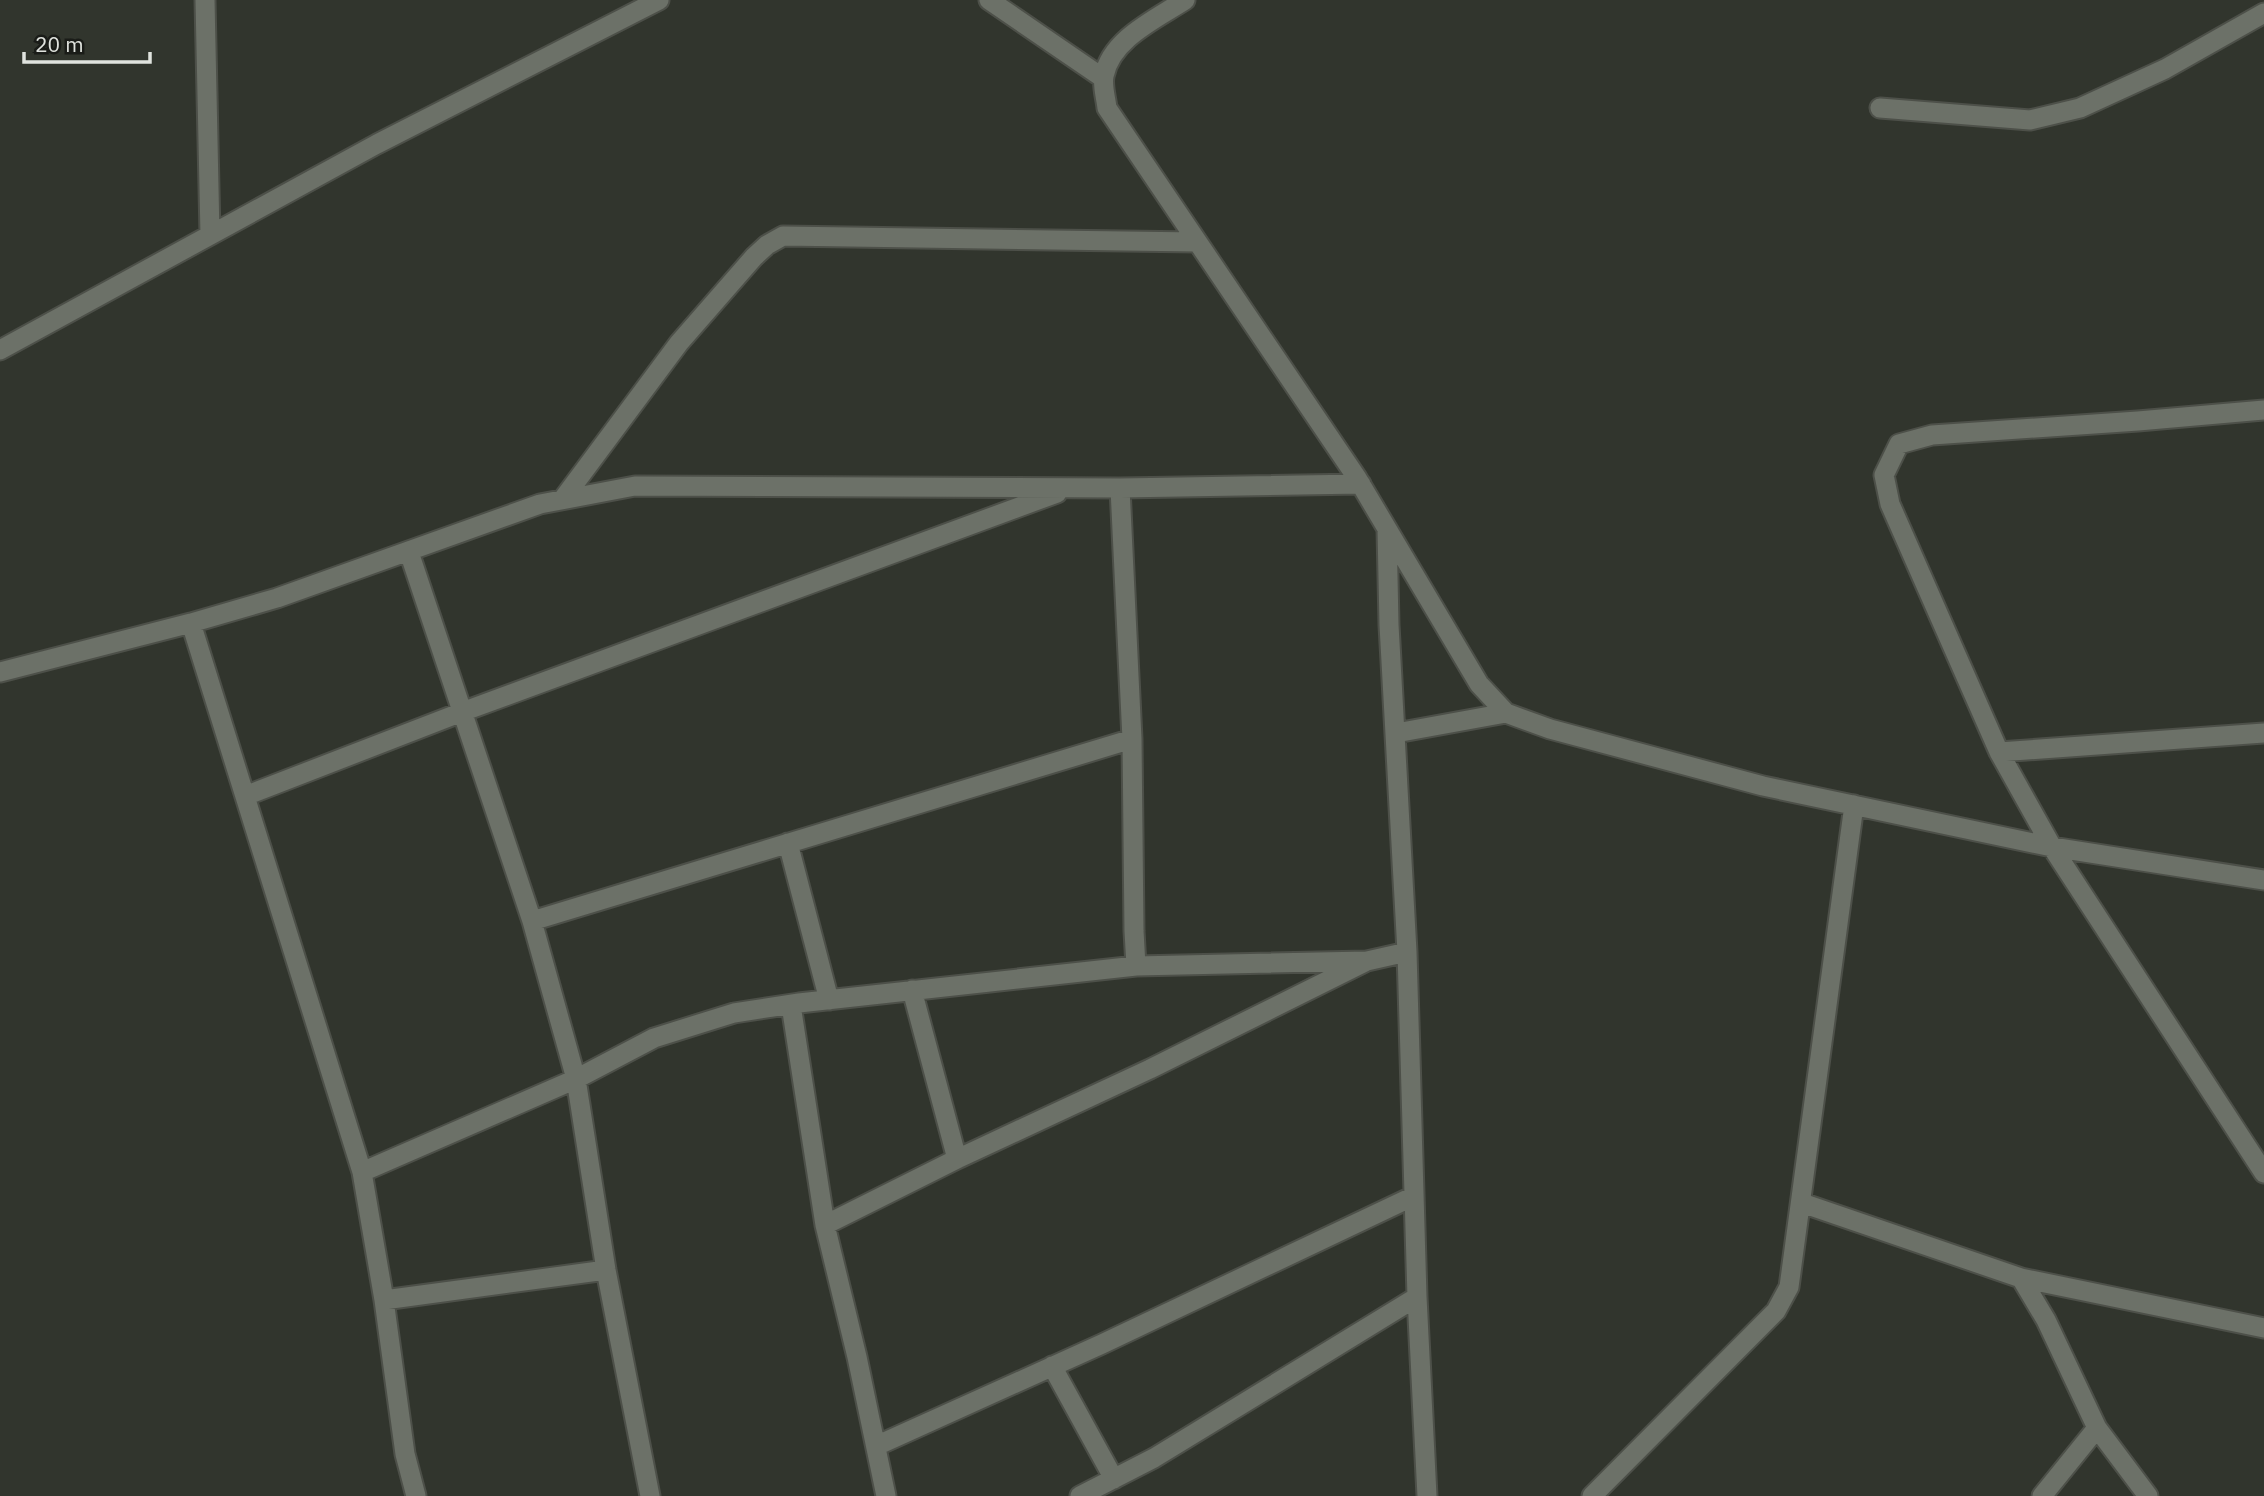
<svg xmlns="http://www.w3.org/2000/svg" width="2264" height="1496" font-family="'IBM Plex Sans',sans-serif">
	<rect width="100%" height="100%" fill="#31352d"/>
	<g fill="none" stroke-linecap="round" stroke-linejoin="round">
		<g stroke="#4d5049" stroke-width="23">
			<path id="minor" d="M205 0 210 235
				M989 0 1103 78
				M1185 0C1156 19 1111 39 1104 76 1102 86 1106 98 1107 108L1357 478 1479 684 1506 713 1550 729 1763 786 2052 847 2264 880
				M1880 108 2030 120 2080 108 2165 69 2264 13
				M0 350 377 144 659 0
				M2264 410 2138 421 1932 435 1899 444 1884 475 1890 504 1999 752 2052 847 2264 1173
				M1120 488 1132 739 1134 931 1136 966
				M563 499 679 343 754 257 767 245 783 236 1197 242
				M409 552 532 921 576 1079 606 1270 650 1496
				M191 623 362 1172 384 1300 405 1454 416 1496
				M0 672 191 623 277 598 540 504 635 486 1120 488 1361 484
				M1396 733 1506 713
				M1999 752 2264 733
				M245 796 462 712 1057 493
				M788 843 829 1000
				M532 921 1132 739
				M912 990 957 1159
				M791 1005 825 1225 857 1357 886 1496
				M362 1172 576 1079 654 1038 734 1013 799 1003 1136 966 1367 961
				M1802 1203 2021 1278 2046 1320 2097 1428 2148 1496
				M825 1225 957 1159 1150 1069 1367 961 1407 952
				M2021 1278 2264 1328
				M1417 1297 1427 1496
				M384 1300 606 1270
				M1052 1366 1114 1479
				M876 1446 1102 1344 1414 1196
				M1080 1496 1154 1458 1417 1297 1407 952 1389 625 1387 529
				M1592 1496 1776 1311 1789 1287 1854 805
				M2042 1496 2097 1428"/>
		</g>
		<use href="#minor" stroke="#6c7168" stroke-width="19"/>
	</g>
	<path d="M24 52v10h126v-10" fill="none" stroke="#e0e3de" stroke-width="3.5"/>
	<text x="35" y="52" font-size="21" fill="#e0e3de" stroke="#1a1c18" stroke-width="5" paint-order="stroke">20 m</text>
</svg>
